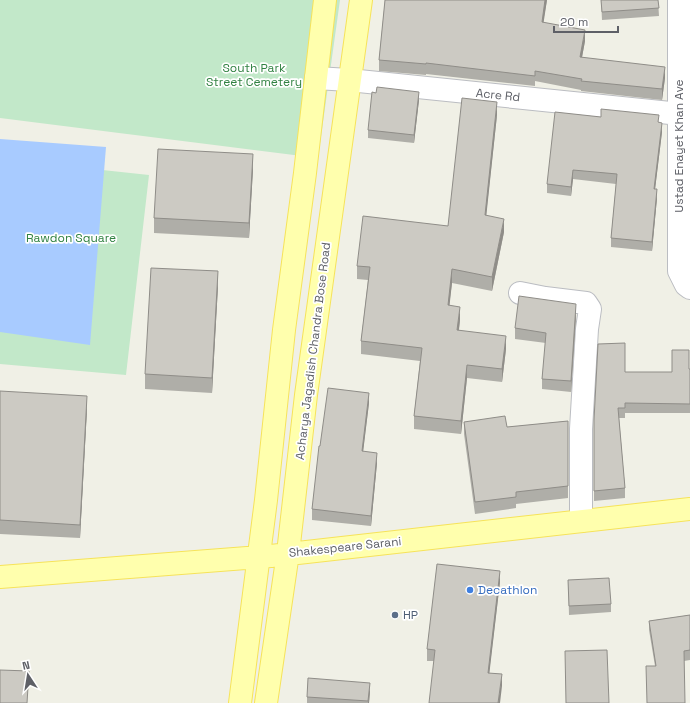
<svg xmlns="http://www.w3.org/2000/svg" width="690" height="703" font-family="'Space Grotesk',sans-serif">
	<rect width="100%" height="100%" fill="#f0f0e6"/>
	<path fill="#c2e8c9" d="M0 0H340L318 158 0 118Z
		M0 159 149 175 126 375 0 364Z"/>
	<path fill="#a8cbff" d="M0 139 106 147 90 345 0 332Z"/>
	<g fill="none" stroke-linecap="round" stroke-linejoin="round">
		<g stroke="#bbbdc2" stroke-width="24">
			<path id="minor" d="M679 0V271L686 285 690 288
				M316 78 349 80 680 114
				M520 293 545 298 586 303 590 309 587 329 581 429V521"/>
		</g>
		<g stroke="#f6e35a" stroke-width="24">
			<path id="major" d="M0 577 271 556 690 509
				M240 703 266 500 284 330 305 173 325 0
				M266 703 288 553 306 395 361 0"/>
		</g>
		<use href="#minor" stroke="#fff" stroke-width="22"/>
		<use href="#major" stroke="#ffffad" stroke-width="22"/>
	</g>
	<path fill="#afaea8" d="M385 0H547L543 22 585 41 582 57 665 78 662 100 581 91V90L535 81V86L426 74V75L379 71V60Z
		M601 0H658L659 16 602 20Z
		M419 100 414 143 368 138V130Z
		M497 115 486 215 504 232 492 291 452 283 449 306 460 320 459 330 506 349 502 382 467 378 461 434 414 429V416L420 361 361 354V341L368 280 357 279V266L448 226Z
		M601 117 659 122 662 132 655 189 657 198 652 251 611 247V238L616 184 573 179 571 196 547 193V184Z
		M253 169 249 238 154 233V218Z
		M218 286 212 393 145 389V374Z
		M576 315 571 392 542 389V379L546 343 515 339V328Z
		M689 369H690V413H625V418H619L625 488V498L594 501V420L625 372H672Z
		M0 391 87 409 80 538 0 534Z
		M369 403 363 451 377 463 371 526 312 520V509L320 446Z
		M568 421V498L516 504V508L475 514 464 434V422L507 427Z
		M568 580 611 604V612L569 615Z
		M500 582 489 673 502 686 434 661H427V649Z
		M690 615V660L655 666 649 630V621Z
		M370 691 369 703H307V697Z"/>
	<path fill="#8f8d88" d="M545 0H547L542 33V22Z
		M585 30V41L580 68V57Z
		M665 67V78L662 100V89Z
		M419 92V100L414 143V135Z
		M497 102V115L485 228V215Z
		M662 123V132L654 198V189Z
		M253 154V169L249 238V223Z
		M573 170V179L571 196V187Z
		M657 189V198L652 251V242Z
		M504 219V232L492 291V277Z
		M452 269V283L448 319V305Z
		M218 271V286L212 393V378Z
		M576 304V315L571 392V381Z
		M460 307V320L457 344V330Z
		M506 336V349L502 382V369Z
		M467 365V378L461 434V421Z
		M369 393V403L362 461V451Z
		M87 396V409L80 538V525Z
		M377 453V463L371 526V516Z
		M500 571V582L488 685V673Z
		M502 674V686L500 703H498Z
		M370 683V691L369 703H368Z"/>
	<path fill="#cccac3" stroke="#8f8d88" d="M385 0H545L542 22 585 30 580 57 665 67 662 89 581 81 582 79 535 71V76L426 63V64L379 60Z
		M601 0H658L659 8 602 12Z
		M377 87 419 92 414 135 368 130 372 92 376 93Z
		M462 98 497 102 485 215 504 219 492 277 452 269 448 305 460 307 457 330 506 336 502 369 467 365 461 421 414 416 422 348 361 341 370 267 357 266 363 216 448 226Z
		M601 109 659 115 658 122 662 123 654 189H657L652 242 611 238 617 174 573 170 571 187 547 184 555 112 601 117Z
		M158 149 253 154 249 223 154 218Z
		M151 268 218 271 212 378 145 374Z
		M519 296 576 304 571 381 542 379 546 333 515 328Z
		M625 343V372H672V350H689V369H690V404L625 403V408H618L625 488 594 491V420L598 344Z
		M328 388 369 393 362 451 377 453 371 516 312 509 319 446H320Z
		M0 391 87 396 80 525 0 520Z
		M505 416 507 427 568 421V486L516 492V497L475 502 464 422Z
		M437 564 500 571 488 673 502 674 498 703H429L435 650 427 649Z
		M609 578 611 604 569 606 568 580Z
		M690 615V650L684 651 685 703H647L646 666H656L649 621Z
		M607 650 609 703H566L565 651Z
		M0 670 29 671 27 703H0Z
		M308 678 370 683 368 701 307 697Z"/>
	<circle fill="#3f7fe0" stroke="#fff" stroke-width="1.5" cx="470" cy="590" r="4"/>
	<circle fill="#5c6f8a" stroke="#fff" stroke-width="1.5" cx="395" cy="615" r="4"/>
	<g text-anchor="middle" dominant-baseline="central" stroke-width="3.5" stroke-linejoin="round" paint-order="stroke">
		<g font-size="12" fill="#318242" stroke="#fff">
			<text x="254" y="68">South Park<tspan x="254" dy="14">Street Cemetery</tspan></text>
			<text x="71" y="238">Rawdon Square</text>
		</g>
		<g font-size="12" fill="#5e6067" stroke="#fff">
			<text transform="translate(498 95) rotate(6)">Acre Rd</text>
			<text transform="translate(679 146) rotate(-90)">Ustad Enayet Khan Ave</text>
			<text transform="translate(313 351) rotate(-83)">Acharya Jagadish Chandra Bose Road</text>
			<text transform="translate(345 547) rotate(-6)">Shakespeare Sarani</text>
		</g>
		<g font-size="12" fill="#366cbe" stroke="#fff" text-anchor="start">
			<text x="478" y="590">Decathlon</text>
		</g>
		<g font-size="12" fill="#4e5e75" stroke="#fff" text-anchor="start">
			<text x="403" y="615">HP</text>
		</g>
	</g>
	<g transform="translate(28 675) rotate(348)" stroke="#ffffff" stroke-width="3" paint-order="stroke">
	<path d="M0-3L7 15L0 10L-7 15Z" fill="#5e6067"/>
	<text y="-6" font-size="11" font-weight="bold" text-anchor="middle" fill="#5e6067">N</text>
	</g>
	<path d="M554 26v6h64v-6" fill="none" stroke="#5e6067" stroke-width="2"/>
	<text x="560" y="26" font-size="12" fill="#5e6067" stroke="#ffffff" stroke-width="3" paint-order="stroke">20 m</text>
</svg>
